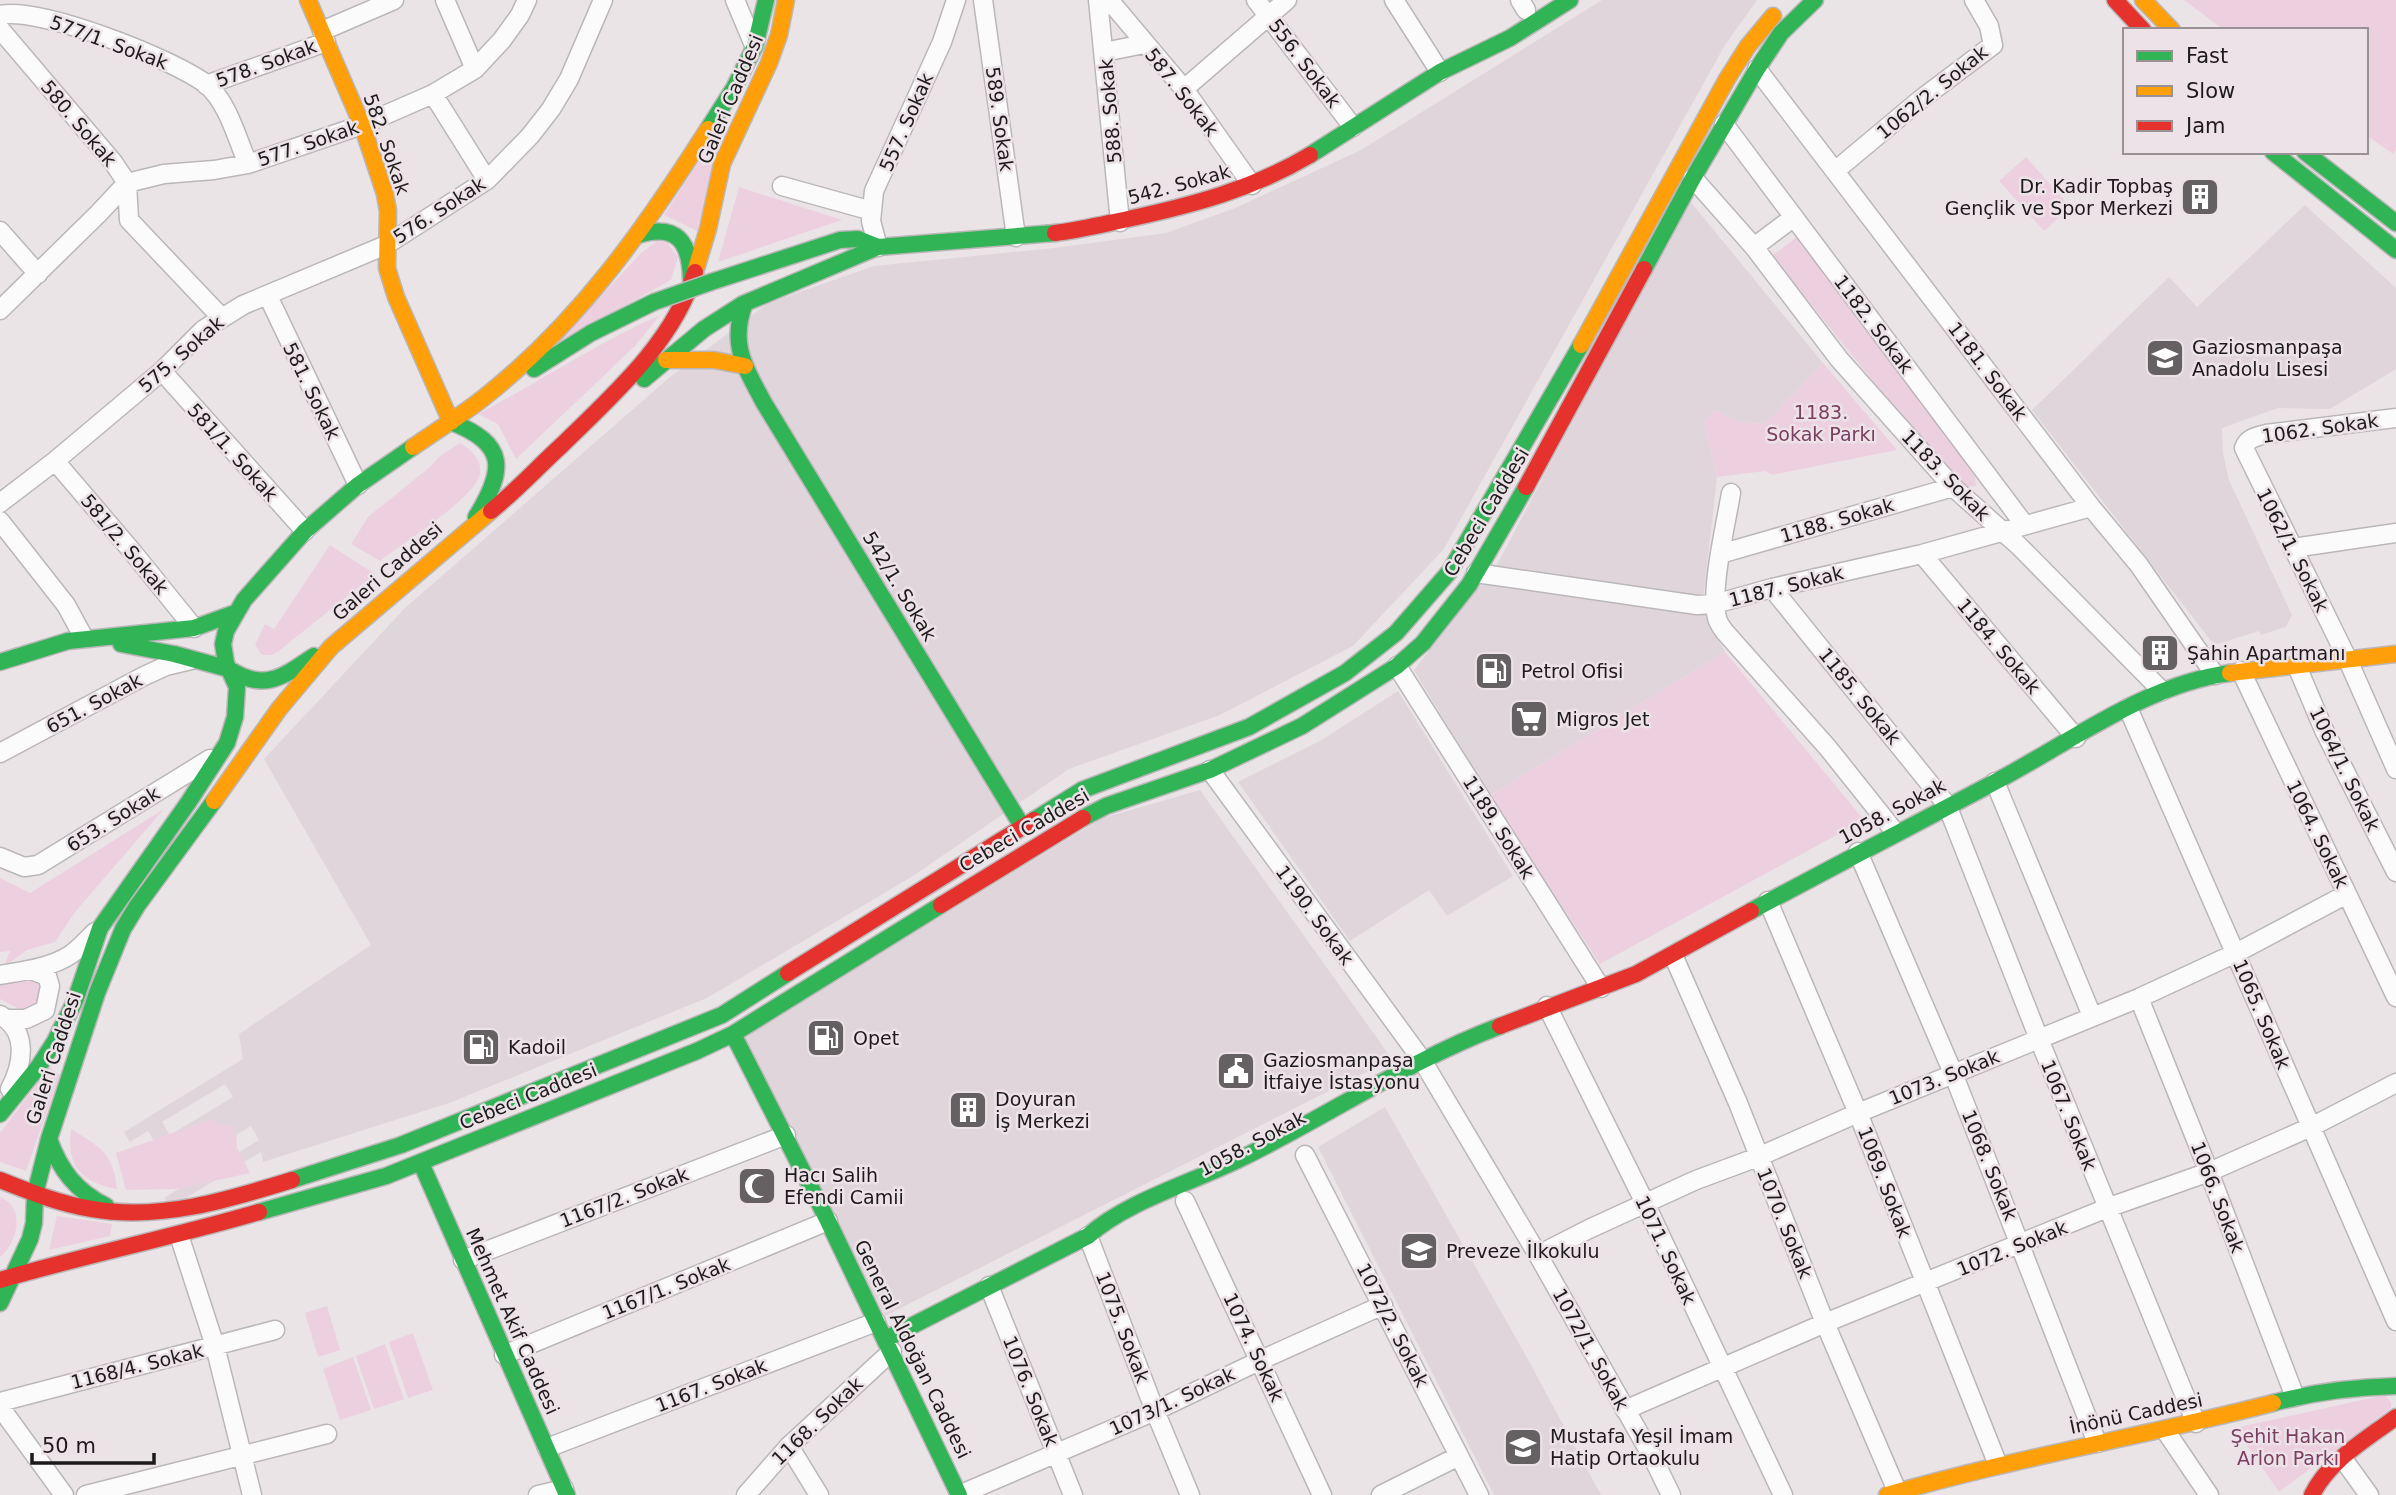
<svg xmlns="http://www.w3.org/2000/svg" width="2396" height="1495" font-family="'DejaVu Sans',sans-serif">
	<rect width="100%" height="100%" fill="#eae4e7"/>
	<path fill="#e1d5dc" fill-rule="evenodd" d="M1602 0H1757L1725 45 1444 549 1353 646 1220 715 1069 769 913 876 707 998 452 1102 263 1162 261 1152 170 1208 164 1198 182 1187 148 1131 130 1142 124 1132 243 1059 239 1034 371 945 264 759 405 608 670 377 768 303 874 266 1054 248 1166 233 1235 208 1361 150ZM225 1084 233 1097 170 1135 162 1122ZM251 1126 259 1140 197 1178 188 1164Z
		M1689 200 1823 363 1765 424 1737 422 1715 410 1704 422 1717 477 1702 610 1725 652 1489 796 1414 670 1498 563Z
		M2305 205 2396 288V369L2330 409 2278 408 2222 428 2223 453 2229 480 2292 615 2286 627 2261 635 2259 631 2218 644 2211 641 2032 410 2169 277 2197 307Z
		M1398 691 1513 876 1447 916 1429 890 1350 941 1238 782 1320 741Z
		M1200 790 1392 1059 885 1316 744 1036 1103 818Z
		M1385 1107 1525 1354 1601 1495H1494L1318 1147Z"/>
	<path fill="#edd0df" d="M2184 0H2396V150L2393 154 2366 135V30H2224Z
		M729 114 697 231 664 215Z
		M2026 157 2070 207 2044 231 1999 181Z
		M739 187 842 220 718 262Z
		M1802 233 1975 476 1976 486 1968 487 1964 484 1905 421 1772 256Z
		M657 241 667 243 678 257 671 280 556 344 641 253Z
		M660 315 635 346 516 459 498 424 478 414C539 382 597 343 660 315Z
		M1823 363 1897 450 1772 475 1765 471 1717 477 1704 422 1715 410 1737 422 1765 424Z
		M460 443C472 450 484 461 479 477 471 500 402 544 380 561L351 544 368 517 430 467 440 456Z
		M330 545 375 574 280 650 272 655H262L255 645 265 624 274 629Z
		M1725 652 1864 820 1600 964 1489 796Z
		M164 809 75 912 55 942 27 950 4 967 10 951 0 952V878L30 893Z
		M32 978 40 982C44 999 39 1008 21 1010L0 999V984Z
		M50 1067 60 1075 26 1171 0 1162V1133Z
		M213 1119 218 1123 233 1127 236 1131 237 1148 250 1173 177 1189 126 1190 116 1153Z
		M71 1129C100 1147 113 1152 117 1189 81 1182 66 1166 71 1129Z
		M0 1197C26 1207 18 1243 0 1257Z
		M57 1216 112 1224 110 1236 49 1250Z
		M327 1306 340 1350 318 1357 305 1313Z
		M413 1333 433 1390 408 1398 389 1342Z
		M385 1344 404 1399 374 1409 356 1356Z
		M353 1357 371 1410 340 1420 323 1369Z
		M2385 1395 2391 1403V1408L2279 1492 2235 1428Z"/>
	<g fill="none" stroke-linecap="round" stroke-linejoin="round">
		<g stroke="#bbb7b9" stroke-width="21">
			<path id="street" d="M445 0 475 69
				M735 0 754 45
				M983 0 1016 237
				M1098 0 1120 222
				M1109 0 1184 89 1252 185
				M1256 0 1353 127
				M1394 0 1440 72
				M1520 0 1526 10
				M0 15C41 7 171 58 206 84 228 102 237 139 248 164
				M0 29 113 162 127 183 129 220 221 317
				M322 31 394 0
				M1104 52 1144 44
				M1757 69 2091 507 2139 565 2215 675
				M206 85 326 42
				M1184 89 1287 0
				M433 94 487 180
				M1724 124 2024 524
				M1835 171 1920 100 1993 45 1989 26 1974 0
				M1693 178 1754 247 1839 359 1953 487 2019 546 2162 691
				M782 186 872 211
				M0 231 38 274
				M878 247 871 221 874 191 942 42 956 0
				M1754 247 1794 217
				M268 296 358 485
				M0 310 98 214 127 183 164 174 214 170 248 164 362 125 433 94 475 69 502 40 520 15 527 0
				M162 371 305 531
				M2396 418 2266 434C2256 437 2247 438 2244 448L2347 658 2396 769
				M55 461 131 550 194 628
				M1731 493C1726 524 1710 589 1717 618 1718 623 1722 628 1725 632L1828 748 1895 832
				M0 503 55 461 162 371 203 330 243 305 386 245 487 180 530 136 551 109 569 79 603 0
				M0 521 66 605 84 638
				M2293 548 2396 533
				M1720 554 1953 487
				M1922 554 2076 738
				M1476 573 1697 605 1715 604 1772 588 1922 554 2091 507
				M1772 588 1947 805 2039 1039 2196 1423
				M2296 664 2324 730 2396 872
				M1397 666 1601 988
				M2241 671 2396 997
				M2128 708 2396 1321
				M0 753 144 676 166 666 191 660
				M1210 770 1422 1060 1538 1255 1653 1458 1671 1495
				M1995 782 2092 1016
				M1858 852 1953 1073 2097 1443
				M0 857 24 867 38 865 210 759
				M1768 901 1858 1113 1998 1465
				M1673 955 1738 1103 1825 1323 1897 1491
				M0 975C23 971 50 968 70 955 79 949 87 940 95 932
				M2139 998 2209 1172 2295 1397
				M1547 1006 1645 1203 1783 1495
				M0 1015C29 1031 23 1064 10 1089
				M6 1019H26L45 1010 50 986 47 976 31 970
				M1305 1155 1479 1495
				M1185 1201 1322 1495
				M179 1235 215 1346 252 1495
				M1088 1236 1155 1411 1190 1495
				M1538 1255 1589 1229 1696 1180 1758 1157 1858 1113 2139 998 2236 953 2347 894
				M463 1260 786 1135
				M989 1286 1073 1495
				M504 1355 828 1221
				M0 1402 275 1330
				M0 1407 64 1495
				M1625 1410 1825 1323 2107 1208 2209 1172 2311 1127 2396 1083
				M2165 1430 2209 1495
				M789 1446 819 1495
				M547 1448 876 1322
				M2343 1459 2369 1495
				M86 1495 327 1434
				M538 1495 564 1489
				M746 1495 789 1446 892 1351
				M959 1495 1155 1411 1261 1360 1383 1305
				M1381 1495 1459 1456"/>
		</g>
		<g stroke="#bbb7b9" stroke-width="19">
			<path id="fast" d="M708 129 734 88 755 46 766 0
				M2273 152 2396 250
				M2305 152 2396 223
				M1310 155 1440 72 1510 38 1570 0
				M638 235C677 223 690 242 691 279
				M1644 269 1693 178 1757 69 1781 33 1815 0
				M711 282 840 240 858 239 878 247
				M745 303C729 344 745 367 764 403L1022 826
				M534 369 591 333 654 302
				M644 379 704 329 743 304 878 247 1055 233
				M451 422C508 444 505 470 476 517
				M121 644 174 654 229 669
				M0 662 68 641 194 628 235 613
				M229 669C264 692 283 677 314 656
				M1083 818 1106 806 1210 770 1302 726 1397 666 1423 643 1469 585 1526 487
				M1034 820 1082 790 1249 727 1345 673 1396 633 1450 571 1581 345
				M1751 911C1832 867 1914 825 1995 782 2069 743 2146 684 2230 673
				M733 1034 828 1221 959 1495
				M0 1114 39 1066 55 1041 75 1001 100 928 188 803 227 743 235 717 237 687 226 663 223 644 226 631 244 600 305 531 358 485 413 447
				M49 1139C60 1170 76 1191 106 1206
				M421 1163 567 1495
				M292 1180 401 1145 722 1015 788 973
				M259 1212 386 1176 697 1051 733 1034 941 905
				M0 1303 30 1239 34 1223 35 1194 49 1139 97 993 123 929 137 906 214 801
				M886 1339 1088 1236C1126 1201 1197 1181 1244 1157 1331 1114 1410 1060 1500 1026
				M2273 1403C2313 1392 2355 1387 2396 1386"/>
		</g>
		<g stroke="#bbb7b9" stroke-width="19">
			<path id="slow" d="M308 0 362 125 385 194 388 211 387 268 396 297 451 422
				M2143 0 2172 30
				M695 272 708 229 722 164 769 63 779 35 786 0
				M1581 345 1727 79 1748 46 1773 16
				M666 360H714L745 366
				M413 447C437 430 464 414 487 395 580 321 645 228 708 129
				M2230 673 2396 654
				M214 801 279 709 331 647 491 511
				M1887 1495C2014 1458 2145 1436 2273 1403"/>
		</g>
		<g stroke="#bbb7b9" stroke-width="19">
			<path id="jam" d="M2115 0 2143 30
				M1055 233C1080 230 1104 224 1128 219 1193 205 1253 189 1310 155
				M1526 487 1644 269
				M491 511C516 491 538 467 562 445 612 396 674 342 695 272
				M941 905 1083 818
				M788 973 1034 820
				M1500 1026 1636 974 1751 911
				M0 1180C30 1192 60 1204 92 1209 160 1221 228 1200 292 1180
				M0 1280C86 1255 173 1237 259 1212
				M2312 1495C2328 1461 2367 1439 2396 1417"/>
		</g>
		<use href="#street" stroke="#fcfbfb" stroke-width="18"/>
		<use href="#fast" stroke="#30b455" stroke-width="16"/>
		<use href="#slow" stroke="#ff9f0a" stroke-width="16"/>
		<use href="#jam" stroke="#e5322d" stroke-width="16"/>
		<g stroke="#bbb7b9" stroke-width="19" stroke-linecap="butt">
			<path id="fast-bridge" d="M654 302 711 282"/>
		</g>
		<use href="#fast-bridge" stroke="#30b455" stroke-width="16"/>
	</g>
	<defs>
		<g id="building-square" transform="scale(2.0125)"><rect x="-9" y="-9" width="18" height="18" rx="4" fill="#656162" stroke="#ece2e7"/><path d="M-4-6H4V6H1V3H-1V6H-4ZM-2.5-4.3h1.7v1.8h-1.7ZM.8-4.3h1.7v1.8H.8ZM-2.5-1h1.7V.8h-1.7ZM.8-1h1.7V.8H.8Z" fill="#fff"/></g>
		<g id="school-square" transform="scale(2.0125)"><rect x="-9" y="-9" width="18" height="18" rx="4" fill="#656162" stroke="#ece2e7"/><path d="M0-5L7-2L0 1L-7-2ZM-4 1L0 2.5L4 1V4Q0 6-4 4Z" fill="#fff"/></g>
		<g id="fuel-square" transform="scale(2.0125)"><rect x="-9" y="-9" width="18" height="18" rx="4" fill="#656162" stroke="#ece2e7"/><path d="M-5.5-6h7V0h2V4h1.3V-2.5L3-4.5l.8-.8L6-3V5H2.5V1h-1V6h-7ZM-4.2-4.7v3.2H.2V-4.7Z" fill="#fff"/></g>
		<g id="supermarket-square" transform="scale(2.0125)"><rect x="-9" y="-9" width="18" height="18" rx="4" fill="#656162" stroke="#ece2e7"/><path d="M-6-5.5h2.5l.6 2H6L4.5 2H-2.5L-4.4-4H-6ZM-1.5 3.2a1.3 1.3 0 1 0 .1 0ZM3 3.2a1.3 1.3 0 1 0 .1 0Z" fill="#fff"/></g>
		<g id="civic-square" transform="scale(2.0125)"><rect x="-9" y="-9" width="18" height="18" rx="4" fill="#656162" stroke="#ece2e7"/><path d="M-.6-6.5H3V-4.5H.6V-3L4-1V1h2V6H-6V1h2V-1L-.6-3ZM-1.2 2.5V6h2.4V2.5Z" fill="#fff"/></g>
		<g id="mosque-square" transform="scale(2.0125)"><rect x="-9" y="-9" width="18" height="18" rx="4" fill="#656162" stroke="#ece2e7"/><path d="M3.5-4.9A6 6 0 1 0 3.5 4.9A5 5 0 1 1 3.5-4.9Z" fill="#fff"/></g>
	</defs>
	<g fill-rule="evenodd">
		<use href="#building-square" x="2200" y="197"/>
		<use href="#school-square" x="2165" y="358"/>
		<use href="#building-square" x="2160" y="653"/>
		<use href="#fuel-square" x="1494" y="671"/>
		<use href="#supermarket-square" x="1529" y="719"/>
		<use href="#fuel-square" x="826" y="1038"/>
		<use href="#fuel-square" x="481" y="1047"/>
		<use href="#civic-square" x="1236" y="1071"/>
		<use href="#building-square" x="968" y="1110"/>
		<use href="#mosque-square" x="757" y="1186"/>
		<use href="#school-square" x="1419" y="1251"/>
		<use href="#school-square" x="1523" y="1447"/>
	</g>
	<g text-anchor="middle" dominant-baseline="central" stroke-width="5" stroke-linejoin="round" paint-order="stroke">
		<g font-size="19" fill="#1d1a1b" stroke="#ece2e7">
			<text transform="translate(109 42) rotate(20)">577/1. Sokak</text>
			<text transform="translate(266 63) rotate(-20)">578. Sokak</text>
			<text transform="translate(1305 63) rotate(53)">556. Sokak</text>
			<text transform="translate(1182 92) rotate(52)">587. Sokak</text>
			<text transform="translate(1932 92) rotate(-39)">1062/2. Sokak</text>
			<text transform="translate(730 99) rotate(-67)">Galeri Caddesi</text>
			<text transform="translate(1110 111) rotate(-95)">588. Sokak</text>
			<text transform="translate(1000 119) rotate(82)">589. Sokak</text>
			<text transform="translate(906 122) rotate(-66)">557. Sokak</text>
			<text transform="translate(79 123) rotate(50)">580. Sokak</text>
			<text transform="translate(308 143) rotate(-19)">577. Sokak</text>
			<text transform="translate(387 144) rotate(71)">582. Sokak</text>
			<text transform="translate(1179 184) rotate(-15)">542. Sokak</text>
			<text transform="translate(439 210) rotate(-33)">576. Sokak</text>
			<text transform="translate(1874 324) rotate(53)">1182. Sokak</text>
			<text transform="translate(181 354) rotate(-41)">575. Sokak</text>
			<text transform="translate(1988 371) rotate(53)">1181. Sokak</text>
			<text transform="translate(312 391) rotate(64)">581. Sokak</text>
			<text transform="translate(2320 428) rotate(-8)">1062. Sokak</text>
			<text transform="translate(233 452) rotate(48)">581/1. Sokak</text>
			<text transform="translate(1946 475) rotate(46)">1183. Sokak</text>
			<text transform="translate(1486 512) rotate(-59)">Cebeci Caddesi</text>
			<text transform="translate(1837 520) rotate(-16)">1188. Sokak</text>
			<text transform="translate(125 544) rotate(50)">581/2. Sokak</text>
			<text transform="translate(2293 550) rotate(63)">1062/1. Sokak</text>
			<text transform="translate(387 571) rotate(-41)">Galeri Caddesi</text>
			<text transform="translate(900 586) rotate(59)">542/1. Sokak</text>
			<text transform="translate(1786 586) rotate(-14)">1187. Sokak</text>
			<text transform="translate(1999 646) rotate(50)">1184. Sokak</text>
			<text transform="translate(1860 696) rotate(51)">1185. Sokak</text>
			<text transform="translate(94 703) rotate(-28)">651. Sokak</text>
			<text transform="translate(2345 769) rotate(64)">1064/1. Sokak</text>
			<text transform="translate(1892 811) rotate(-28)">1058. Sokak</text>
			<text transform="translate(113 819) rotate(-32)">653. Sokak</text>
			<text transform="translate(1499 827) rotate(58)">1189. Sokak</text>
			<text transform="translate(1024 830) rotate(-30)">Cebeci Caddesi</text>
			<text transform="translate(2318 834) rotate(64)">1064. Sokak</text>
			<text transform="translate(1315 915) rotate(54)">1190. Sokak</text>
			<text transform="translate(2262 1014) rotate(67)">1065. Sokak</text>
			<text transform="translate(53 1058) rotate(-72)">Galeri Caddesi</text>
			<text transform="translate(1944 1077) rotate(-22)">1073. Sokak</text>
			<text transform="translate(528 1096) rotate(-22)">Cebeci Caddesi</text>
			<text transform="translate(2069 1115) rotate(68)">1067. Sokak</text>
			<text transform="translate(1252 1143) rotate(-28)">1058. Sokak</text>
			<text transform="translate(1990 1165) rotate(68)">1068. Sokak</text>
			<text transform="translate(1885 1182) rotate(69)">1069. Sokak</text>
			<text transform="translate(624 1197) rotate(-21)">1167/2. Sokak</text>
			<text transform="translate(2218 1197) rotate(69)">1066. Sokak</text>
			<text transform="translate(1785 1223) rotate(68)">1070. Sokak</text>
			<text transform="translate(2012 1248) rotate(-22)">1072. Sokak</text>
			<text transform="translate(1666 1250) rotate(65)">1071. Sokak</text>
			<text transform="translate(666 1288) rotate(-22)">1167/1. Sokak</text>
			<text transform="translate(513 1321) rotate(66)">Mehmet Akif Caddesi</text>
			<text transform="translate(1393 1325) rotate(63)">1072/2. Sokak</text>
			<text transform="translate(1123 1327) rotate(69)">1075. Sokak</text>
			<text transform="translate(1254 1347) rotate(65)">1074. Sokak</text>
			<text transform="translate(913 1349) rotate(64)">General Aldoğan Caddesi</text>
			<text transform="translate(1591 1349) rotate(61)">1072/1. Sokak</text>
			<text transform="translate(137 1366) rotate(-14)">1168/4. Sokak</text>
			<text transform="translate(711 1385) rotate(-21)">1167. Sokak</text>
			<text transform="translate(1031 1391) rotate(68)">1076. Sokak</text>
			<text transform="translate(1172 1401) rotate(-25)">1073/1. Sokak</text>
			<text transform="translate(2136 1413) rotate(-12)">İnönü Caddesi</text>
			<text transform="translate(817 1421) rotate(-44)">1168. Sokak</text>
		</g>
		<g font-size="19" fill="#1d1a1b" stroke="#ece2e7" text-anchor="start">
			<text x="2173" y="186" text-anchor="end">Dr. Kadir Topbaş<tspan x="2173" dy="22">Gençlik ve Spor Merkezi</tspan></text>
			<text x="2192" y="347">Gaziosmanpaşa<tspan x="2192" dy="22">Anadolu Lisesi</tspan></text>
			<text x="2187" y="653">Şahin Apartmanı</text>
			<text x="1521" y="671">Petrol Ofisi</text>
			<text x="1556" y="719">Migros Jet</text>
			<text x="853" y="1038">Opet</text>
			<text x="508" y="1047">Kadoil</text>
			<text x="1263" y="1060">Gaziosmanpaşa<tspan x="1263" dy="22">İtfaiye İstasyonu</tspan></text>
			<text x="995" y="1099">Doyuran<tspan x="995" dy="22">İş Merkezi</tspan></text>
			<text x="784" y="1175">Hacı Salih<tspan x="784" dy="22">Efendi Camii</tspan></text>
			<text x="1446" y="1251">Preveze İlkokulu</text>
			<text x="1550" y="1436">Mustafa Yeşil İmam<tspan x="1550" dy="22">Hatip Ortaokulu</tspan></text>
		</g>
		<g font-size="19" fill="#7a3e61" stroke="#ece2e7">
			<text x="1821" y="412">1183.<tspan x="1821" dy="22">Sokak Parkı</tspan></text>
			<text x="2288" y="1436">Şehit Hakan<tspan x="2288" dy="22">Arlon Parkı</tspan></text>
		</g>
	</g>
	<rect x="2123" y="28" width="245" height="126" fill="#ece2e7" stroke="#999295" stroke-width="2"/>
	<rect x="2137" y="51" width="35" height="10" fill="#30b455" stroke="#999295" stroke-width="2"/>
	<text x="2186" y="63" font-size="21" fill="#1d1a1b">Fast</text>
	<rect x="2137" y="86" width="35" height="10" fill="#ff9f0a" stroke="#999295" stroke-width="2"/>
	<text x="2186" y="98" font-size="21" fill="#1d1a1b">Slow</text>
	<rect x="2137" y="121" width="35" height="10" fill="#e5322d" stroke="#999295" stroke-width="2"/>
	<text x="2186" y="133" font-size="21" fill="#1d1a1b">Jam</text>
	<path d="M32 1453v10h122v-10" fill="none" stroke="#1d1a1b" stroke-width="3.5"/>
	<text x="42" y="1453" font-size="21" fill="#1d1a1b" stroke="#ece2e7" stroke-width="5" paint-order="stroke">50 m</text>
</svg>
